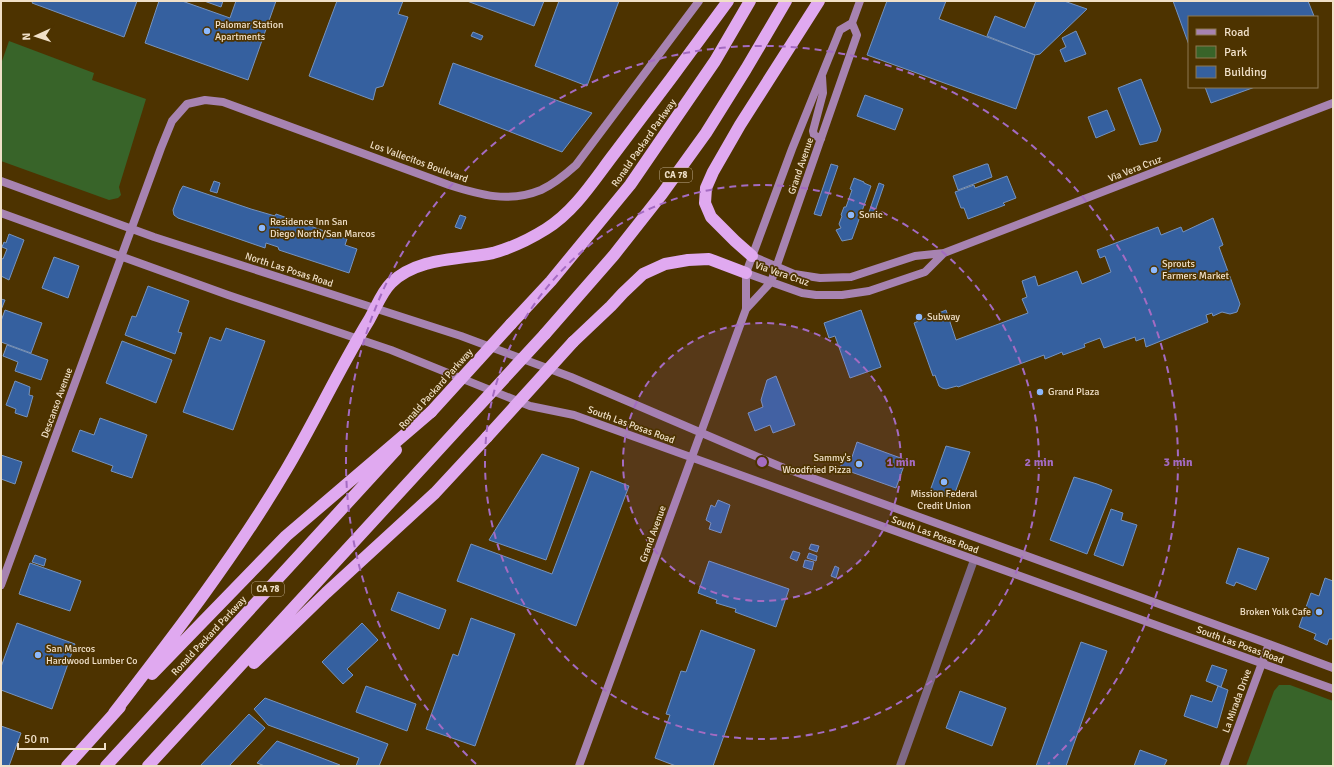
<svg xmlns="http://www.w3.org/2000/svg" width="1334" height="767" font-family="Signika,sans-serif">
	<rect width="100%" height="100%" fill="#4d3300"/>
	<path fill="#386429" d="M9 41 94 73 92 80 146 99 119 187 121 195 118 198 109 200 1 161V64Z
		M1279 685H1290L1333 701V766H1246L1274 691Z"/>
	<path fill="#35609f" stroke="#7693be" d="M33 1H137L124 37 32 3Z
		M159 1H182L230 18 236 1H276L248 80 145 43Z
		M204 1H223L221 7Z
		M337 1H403L398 14 408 17 383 86 376 88 373 100 309 76Z
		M467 1H544L534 26Z
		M559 1H619L587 86 535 66Z
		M887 1H946L939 19 1035 55 1016 109 867 55Z
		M1036 1H1064L1087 9 1040 54 1035 55 987 36 995 16 1025 28Z
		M1173 1H1308L1314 16 1189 17V45Z
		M1076 31 1086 54 1065 62 1060 50 1066 47 1062 38Z
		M473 32 483 36 481 40 471 36Z
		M453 63 592 113 562 152 439 104Z
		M1141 79 1161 130 1157 141 1140 145 1118 88Z
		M1205 87H1255L1211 103Z
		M865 95 903 109 895 130 857 116Z
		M1107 110 1115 130 1096 138 1088 117Z
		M831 164 838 166 821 216 814 214Z
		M986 164H988L992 177 958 190 953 176Z
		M1007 176 1016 198 1003 203 1005 205 968 219 964 208H961L955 192 974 185 975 188Z
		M854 178 864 182V183L871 186 852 239 842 241 836 230 841 228 839 224 842 216 841 215 844 207H846L852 190 850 189Z
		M214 181 220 183 217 193 210 191Z
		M879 183 884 185 873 217 868 215Z
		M183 186 251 209 275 216 276 214 347 239 345 245 357 249 349 273 279 250 278 247 266 243 265 248 178 218 174 215 173 210 180 191Z
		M460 215 466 217 461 229 455 227Z
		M1213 218 1223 245 1219 247 1240 304 1237 312 1230 314 1222 312 1213 316 1212 313 1206 315 1208 322 1146 347 1144 338 1136 341 1135 337 1104 348 1100 338 1084 344 1085 347 1063 355 1062 352 1045 359 1044 355 958 387 957 386 946 389 942 388 939 386 935 375 933 376 914 323 946 310 956 340 1028 313 1022 299 1027 297 1022 281 1035 276 1038 286 1077 271 1082 284 1111 272 1105 256 1100 258 1097 250 1158 227 1161 235 1181 227 1183 232Z
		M9 234 24 240 9 280 1 276V258L3 259 7 249 2 247 4 242 6 243Z
		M54 257 79 266 68 298 42 288Z
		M148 286 189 301 178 332 182 333 175 354 125 335 132 316 136 317Z
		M1 299 5 300 1 310Z
		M5 310 42 323 31 353 1 342V321Z
		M861 310 881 367 850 378 835 336 829 338 824 323Z
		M226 328 265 341 233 430 183 412 210 337 221 341Z
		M122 341 172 360 156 403 106 383Z
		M7 345 48 360 41 380 15 371 18 362 3 356Z
		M776 376 795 425 773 433 770 425 755 431 748 413 763 407 761 400 767 380Z
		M15 381 30 387 29 395 33 396 27 417 15 413 16 409 6 405Z
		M100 418 147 435 132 478 111 471 113 466 72 451 80 430 94 435Z
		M857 442 906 460 896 488 840 468 845 455 852 457Z
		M946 446 970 452 953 498 930 491Z
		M542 454 579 468 546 560 489 540Z
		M1 455 22 462 15 484 1 479Z
		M591 471 629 486 576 626 457 581 471 544 552 574Z
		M1074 477 1097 484 1112 490 1087 554 1050 540Z
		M718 500 730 505 721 533 709 529 711 523 706 520 711 505 715 507Z
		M1111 509 1123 513 1121 520 1137 525 1123 566 1094 555Z
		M811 544 819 546 817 552 809 549Z
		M1238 548 1269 558 1256 590 1236 582 1234 586 1226 583Z
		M793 551 800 553 797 561 790 558Z
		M809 553 817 556 816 561 807 558Z
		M35 555 46 559 44 566 32 562Z
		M805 560 814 562 812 570 803 567Z
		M709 561 789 589 776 627 735 612 736 609 716 603 717 600 698 593Z
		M30 563 81 581 70 611 19 594Z
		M835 566 839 568 836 578 831 576Z
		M1325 578 1333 581V639H1329L1327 645 1314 639 1316 634 1299 627 1311 593 1319 596Z
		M398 592 446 610 439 629 391 610Z
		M471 618 515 634 475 746 426 729 453 654 458 656Z
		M17 623 75 644 52 709 1 690V667Z
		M362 623 378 640 347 669 353 675 343 684 322 662Z
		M701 630 755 650 713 766H676L655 758 670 715 666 714 681 671 686 672Z
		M1081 642 1107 651 1066 766H1036Z
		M1212 665 1227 670 1221 687 1206 681Z
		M366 686 416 704 407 731 356 712Z
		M1218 686 1228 690 1217 728 1184 716 1191 695 1212 702Z
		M960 691 1006 708 992 746 946 728Z
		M265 698 388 744 379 766H356L359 758 268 725 254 709Z
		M249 714 265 728 229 766H200Z
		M1 726 21 733 9 766H1Z
		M277 741 340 765 339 766H265L257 763Z
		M1140 750 1167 760 1164 766H1134Z"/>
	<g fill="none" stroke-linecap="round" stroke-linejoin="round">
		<path stroke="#7f6986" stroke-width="8" d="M900 766 974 560"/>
		<path stroke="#a783b1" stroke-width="8" d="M821 139 814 135 813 131 823 93 822 77
			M1 181 154 237 461 336 571 377 779 466 1269 644 1333 668
			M1 213 228 295 391 350 530 406 574 415 1333 689
			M752 256 794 274 820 278 851 277 915 256 944 253 1333 103
			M746 273 802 293 816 295H842L869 291 925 272 944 253
			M746 309 771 282 857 35 852 23
			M1 585 161 148 172 121 187 104 205 100 223 102 449 185C480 195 509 203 541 190 554 184 566 174 576 165L699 1
			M579 766 746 309V273L792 149 840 30 852 23 860 1
			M1224 766 1269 644"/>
		<path stroke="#e0a9f0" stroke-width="12" d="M752 256 735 241 711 217 705 203 706 188 713 172 740 125 819 1
			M511 324 551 281 630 185 715 61 750 1
			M545 334 614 255 662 194 706 133 746 69 786 1
			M573 342 611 306 623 293 643 274 665 264 688 260 709 259 746 273
			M254 663 326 593 435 493 487 437
			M152 674 286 536 431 412
			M114 713C175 634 236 555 286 470 315 421 339 369 369 320 376 308 381 293 391 283 418 257 459 260 493 253 511 248 530 239 546 229 575 211 594 180 614 154 653 103 691 52 728 1
			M67 766 120 707
			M106 766 396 450
			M148 766 464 422"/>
		<path stroke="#e0a9f0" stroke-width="12" d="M431 412 511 324
			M464 422 545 334
			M487 437 573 342"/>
	</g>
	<circle cx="762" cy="462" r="139" fill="#a46bc2" fill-opacity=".12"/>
	<g fill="none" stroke="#a46bc2" stroke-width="2" stroke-dasharray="7 5">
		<circle cx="762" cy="462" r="139"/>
		<circle cx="762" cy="462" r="277"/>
		<path d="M476 764A416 416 0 1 1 1048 764"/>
	</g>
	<g fill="#8db9fc" stroke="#4d3300" stroke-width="1.5">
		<circle cx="207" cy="31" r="4"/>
		<circle cx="851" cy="215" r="4"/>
		<circle cx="262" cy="228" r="4"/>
		<circle cx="1154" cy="270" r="4"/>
		<circle cx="919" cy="317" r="4"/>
		<circle cx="1040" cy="392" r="4"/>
		<circle cx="859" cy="464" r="4"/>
		<circle cx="944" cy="482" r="4"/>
		<circle cx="1319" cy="612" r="4"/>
		<circle cx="38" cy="655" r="4"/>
	</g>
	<g text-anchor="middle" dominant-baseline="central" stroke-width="3.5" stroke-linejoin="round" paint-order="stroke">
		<g fill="#4d3300" stroke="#bfac8c" stroke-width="1">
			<rect x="660" y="168" width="32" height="14" rx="3"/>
			<rect x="252" y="582" width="32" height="14" rx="3"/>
		</g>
		<g font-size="9" font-weight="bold" fill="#f0e0c8">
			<text x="676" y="175">CA 78</text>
			<text x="268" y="589">CA 78</text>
		</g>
		<g font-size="10" fill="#f0e0c8" stroke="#4d3300" text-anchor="start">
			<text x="215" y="25">Palomar Station<tspan x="215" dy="12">Apartments</tspan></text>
			<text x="859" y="215">Sonic</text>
			<text x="270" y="222">Residence Inn San<tspan x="270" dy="12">Diego North/San Marcos</tspan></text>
			<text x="1162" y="264">Sprouts<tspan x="1162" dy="12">Farmers Market</tspan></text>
			<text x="927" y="317">Subway</text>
			<text x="1048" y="392">Grand Plaza</text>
			<text x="851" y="458" text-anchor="end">Sammy's<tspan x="851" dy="12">Woodfried Pizza</tspan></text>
			<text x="944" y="494" text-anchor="middle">Mission Federal<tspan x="944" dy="12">Credit Union</tspan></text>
			<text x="1311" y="612" text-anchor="end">Broken Yolk Cafe</text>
			<text x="46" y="649">San Marcos<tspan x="46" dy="12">Hardwood Lumber Co</tspan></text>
		</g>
		<g font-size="10" fill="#f0e0c8" stroke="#4d3300">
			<text transform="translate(644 143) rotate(-55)">Ronald Packard Parkway</text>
			<text transform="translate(419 162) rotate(20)">Los Vallecitos Boulevard</text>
			<text transform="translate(801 166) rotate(-71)">Grand Avenue</text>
			<text transform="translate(1135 169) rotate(-21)">Via Vera Cruz</text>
			<text transform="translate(289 270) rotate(18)">North Las Posas Road</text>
			<text transform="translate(782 274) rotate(19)">Via Vera Cruz</text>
			<text transform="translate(436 389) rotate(-48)">Ronald Packard Parkway</text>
			<text transform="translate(57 403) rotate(-70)">Descanso Avenue</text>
			<text transform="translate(631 425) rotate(20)">South Las Posas Road</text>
			<text transform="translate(653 534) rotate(-70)">Grand Avenue</text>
			<text transform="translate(935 535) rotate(20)">South Las Posas Road</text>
			<text transform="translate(209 636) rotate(-47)">Ronald Packard Parkway</text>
			<text transform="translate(1240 645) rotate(20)">South Las Posas Road</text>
			<text transform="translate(1237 701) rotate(-70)">La Mirada Drive</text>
		</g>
	</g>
	<circle cx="762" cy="462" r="6" fill="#a46bc2" stroke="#4d3300" stroke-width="2"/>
	<g font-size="12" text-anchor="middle" font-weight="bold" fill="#a46bc2" stroke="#4d3300" stroke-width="3.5" stroke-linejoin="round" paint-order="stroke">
		<text x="901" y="466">1 min</text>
		<text x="1039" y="466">2 min</text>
		<text x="1178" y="466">3 min</text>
	</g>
	<rect width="1334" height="767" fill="none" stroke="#f0e0c8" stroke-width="4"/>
	<rect x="1188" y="16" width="130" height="72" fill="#4d3300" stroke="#8e7850"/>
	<rect x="1196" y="29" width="20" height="6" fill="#a783b1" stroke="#8e7850"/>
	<text x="1224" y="36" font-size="12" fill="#f0e0c8">Road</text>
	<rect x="1196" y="46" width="20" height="12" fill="#386429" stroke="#8e7850"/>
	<text x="1224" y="56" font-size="12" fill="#f0e0c8">Park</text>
	<rect x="1196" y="66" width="20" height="12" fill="#35609f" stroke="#8e7850"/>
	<text x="1224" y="76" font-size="12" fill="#f0e0c8">Building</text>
	<g transform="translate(36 36) rotate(267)" stroke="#4d3300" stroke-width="3" paint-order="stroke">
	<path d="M0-3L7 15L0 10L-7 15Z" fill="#f0e0c8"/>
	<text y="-6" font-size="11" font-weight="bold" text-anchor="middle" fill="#f0e0c8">N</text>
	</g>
	<path d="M18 743v6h87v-6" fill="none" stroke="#f0e0c8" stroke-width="2"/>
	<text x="24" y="743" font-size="12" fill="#f0e0c8" stroke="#4d3300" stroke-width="3" paint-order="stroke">50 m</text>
</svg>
